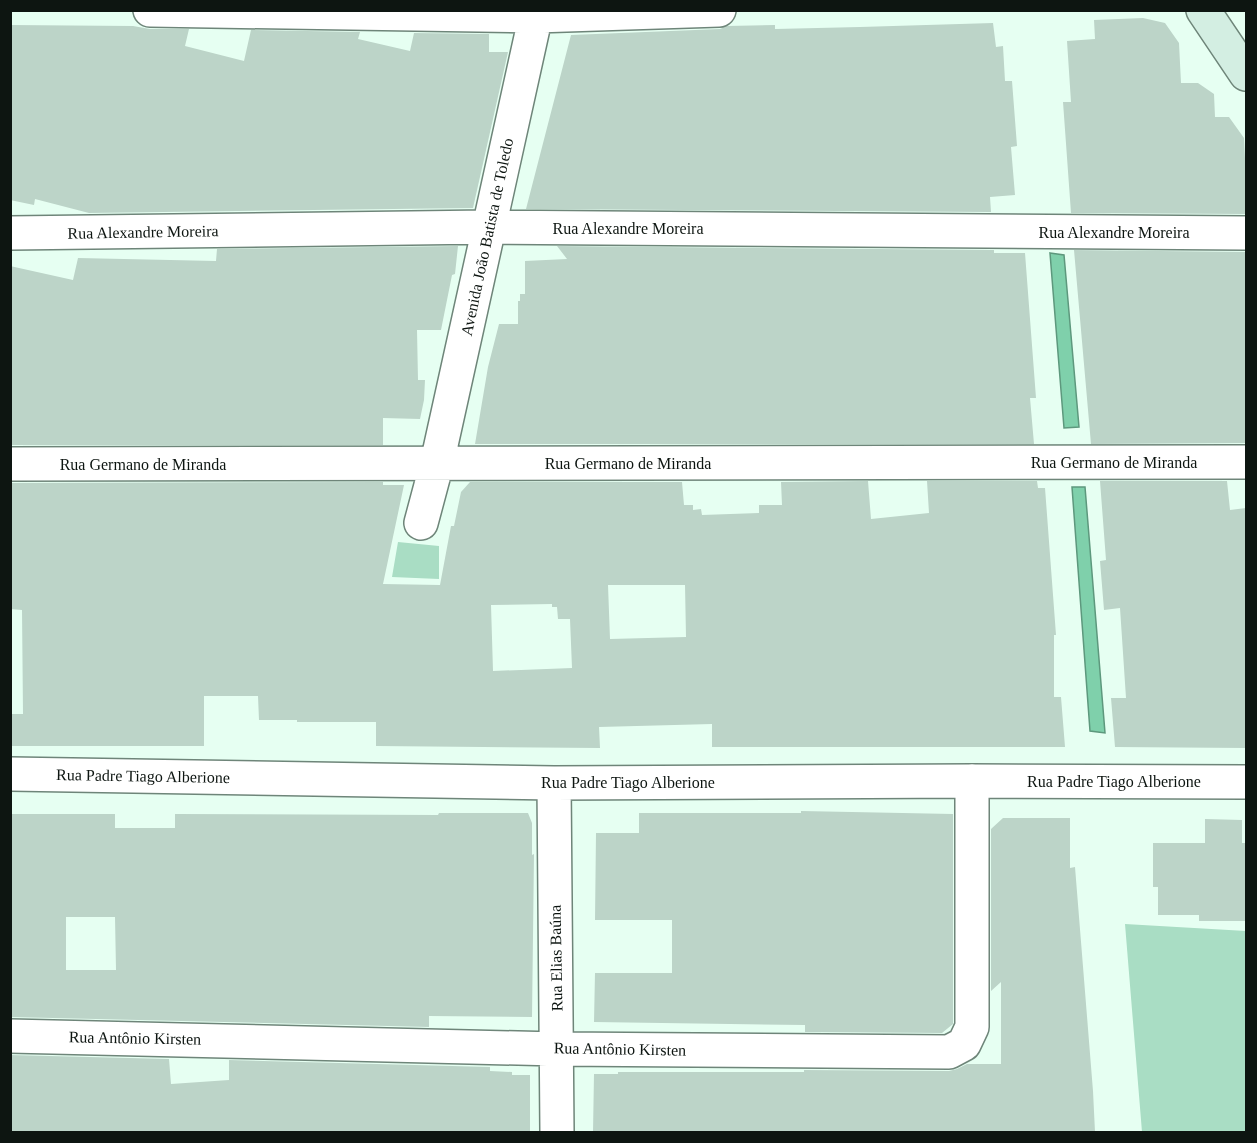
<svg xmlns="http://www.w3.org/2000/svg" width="1257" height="1143" font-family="'Times New Roman',serif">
	<rect width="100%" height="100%" fill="#e6fff2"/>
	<path fill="#a9ddc4" d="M398 542 439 546V579L392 577Z
		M1125 924 1246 931V1132H1142Z"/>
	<path fill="#7fd0ab" stroke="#5d987d" stroke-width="1.5" d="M1050 253 1064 255 1079 427 1064 428Z
		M1072 487H1085L1105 733 1090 731Z"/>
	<path fill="#bcd4c8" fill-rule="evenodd" d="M1143 18 1165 23 1179 43 1181 83H1198L1214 94 1215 117H1229L1244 138 1245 158H1246V214L1071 213 1063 102H1071L1067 41 1095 39 1094 20Z
		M993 23 996 47 1003 46 1005 81H1012L1017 146 1011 147 1015 195 990 197 991 212 526 209 571 35 720 29 727 26 775 25V29L860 27Z
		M10 25 133 26 150 29H189L185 46 244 61 251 30 360 32 358 39 410 51 414 33 489 34V52H508L473 208 89 213 35 199 34 205 10 200Z
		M458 246 455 274 452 275 441 330H417L418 380H425L424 400 420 419 383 418V445H10V266L73 280 78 258 216 261 217 249Z
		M557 246 994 250V253H1025L1036 398H1030L1034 444H475L488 367 499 324H518V301H520V294H525V261L567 259Z
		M1074 250 1246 252V443L1091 444Z
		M868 481 871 519 929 513 927 481H1037L1038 488H1045L1056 635H1054V697H1061L1065 747H712V724L599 727 600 748 376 746V722H297V720H259L258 696H204V746H10V714H23L22 610 10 609V483L383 482V485H404L383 584 440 585 451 526H454L461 492 470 482H682L684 505H693V510L701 509 702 515 759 513V505H782L781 482ZM608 585H685L686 637 610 639ZM552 604V607H557L558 619H570L572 668 493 671 491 605Z
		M1100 481H1227L1230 510 1246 508V748L1115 747 1111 698H1126L1120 608 1104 610 1100 561 1106 560Z
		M801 811 953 814V1024L942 1033 805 1032V1025L594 1022 595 973H672V920H595L596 833H639V813H801Z
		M439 813H528L532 823V855L534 854 532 1017 429 1016V1027L10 1017V814H115V828H175V814L438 815ZM66 917H115L116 970H66Z
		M1003 818H1070V868L1075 867 1093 1091 1095 1132H593L594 1074H618V1072H804V1070L949 1071 957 1069 967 1064H1001V982L991 991V829Z
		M1205 819 1242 820V843H1246V921H1199V915H1158V887H1153V843H1205Z
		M10 1055 169 1059 171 1084 229 1080V1060L490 1067V1071L512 1072V1075H530V1132H10Z"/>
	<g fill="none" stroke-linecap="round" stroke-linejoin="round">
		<g stroke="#6e8579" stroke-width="36">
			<path id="street" d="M150 10 536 16 719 10
				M10 233 488 227 1246 233
				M10 464 1246 462
				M421 523 437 463 537 10
				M10 774 554 783 972 781 1246 782
				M554 783 557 1132
				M10 1036 557 1049 949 1052 964 1044 972 1027V781"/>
		</g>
		<g stroke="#6e8579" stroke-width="36">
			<path id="secondary" d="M1203 10 1246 74"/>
		</g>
		<use href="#street" stroke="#fff" stroke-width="33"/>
		<use href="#secondary" stroke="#d3eee2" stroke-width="33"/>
	</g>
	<g text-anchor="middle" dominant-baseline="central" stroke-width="5" stroke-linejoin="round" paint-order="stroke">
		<g font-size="16" fill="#0d1511" stroke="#fff">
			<text x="628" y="228">Rua Alexandre Moreira</text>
			<text transform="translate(143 232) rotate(-1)">Rua Alexandre Moreira</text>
			<text x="1114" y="232">Rua Alexandre Moreira</text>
			<text transform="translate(487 237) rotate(-78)">Avenida João Batista de Toledo</text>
			<text x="1114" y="462">Rua Germano de Miranda</text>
			<text x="628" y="463">Rua Germano de Miranda</text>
			<text x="143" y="464">Rua Germano de Miranda</text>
			<text transform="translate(143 776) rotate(1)">Rua Padre Tiago Alberione</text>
			<text x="1114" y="781">Rua Padre Tiago Alberione</text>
			<text x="628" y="782">Rua Padre Tiago Alberione</text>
			<text transform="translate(556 958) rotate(-91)">Rua Elias Baúna</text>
			<text transform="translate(135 1038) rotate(1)">Rua Antônio Kirsten</text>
			<text transform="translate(620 1049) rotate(1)">Rua Antônio Kirsten</text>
		</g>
	</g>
	<rect width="1257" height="1143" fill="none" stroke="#0d1511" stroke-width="24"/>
</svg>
